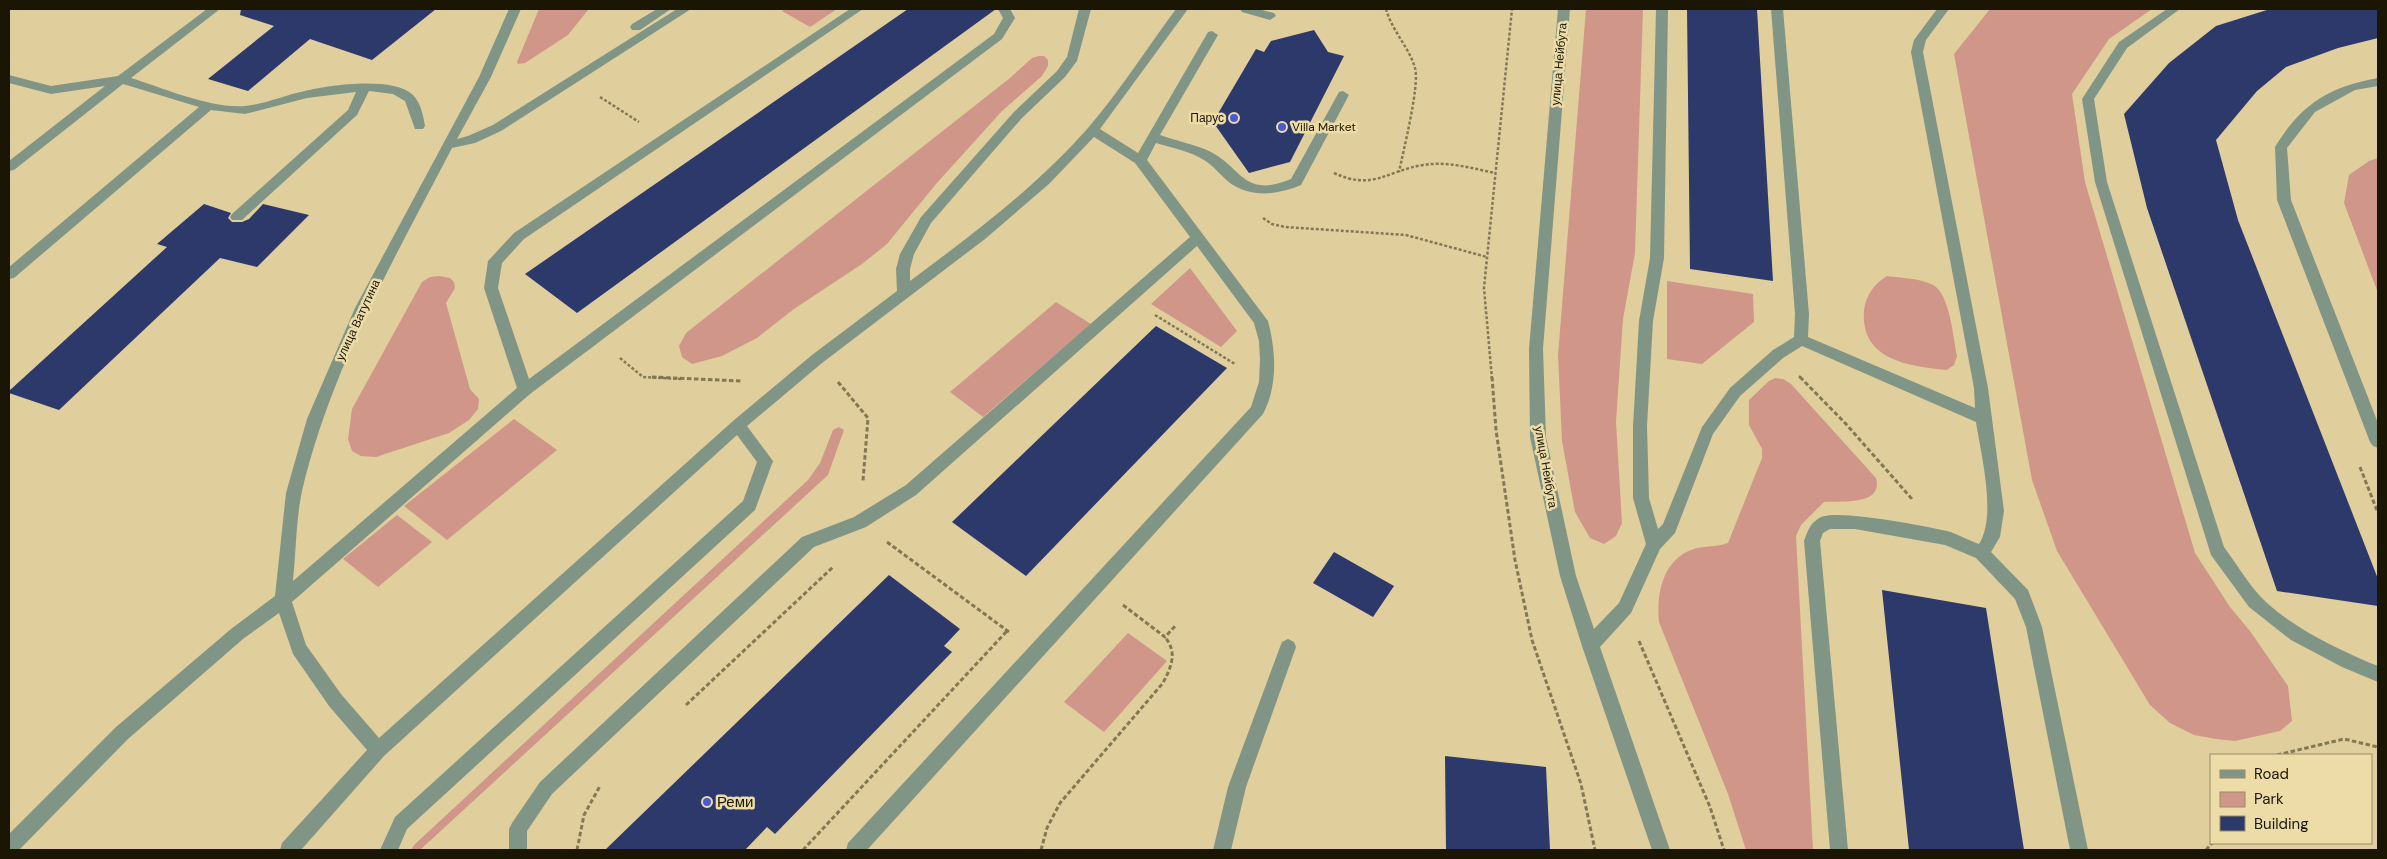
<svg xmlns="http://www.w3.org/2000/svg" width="2387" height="859" font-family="'DM Sans',sans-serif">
	<rect width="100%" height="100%" fill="#e0cf9c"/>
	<path fill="#d0968a" d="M539 9 588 10 568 35 525 63 518 64 517 62Z
		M785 9H837L810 27 782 11Z
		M1586 9H1643L1635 253 1623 319 1616 422 1622 523 1616 536 1604 544 1590 538 1575 512 1562 441 1558 355Z
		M1990 9H2152L2109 39 2072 94 2085 182 2195 553 2230 607 2250 631 2288 686 2292 721 2280 731 2235 741 2216 739 2194 735 2170 723 2150 705 2057 551 2032 480 1954 54Z
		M1039 56H1044L1048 60V66L1042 76 1002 111 936 184 887 244 862 264 794 309 757 338 722 356 692 364 682 357 679 346 686 333 1010 78 1032 58Z
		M2378 158V293L2344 203 2349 175 2369 161Z
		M1190 268 1237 331 1221 347 1151 304Z
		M439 276 450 278 454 282 455 288 446 303 470 389 479 399 478 409 469 420 449 433 376 457 361 456 352 451 348 439 352 409 422 282 430 277Z
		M1887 276C1901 278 1920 278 1933 285 1950 294 1953 337 1957 356L1954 365 1947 370C1908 366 1860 360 1864 310 1866 295 1874 284 1887 276Z
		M1667 281 1753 294 1754 322 1702 364 1667 359Z
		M1056 302 1091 324 983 417 950 392Z
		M1775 378 1783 379 1791 384 1876 478C1884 506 1841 501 1824 502L1801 525 1796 536 1813 850H1746L1728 794 1659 622C1656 593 1663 557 1697 548 1707 546 1717 547 1728 543L1762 458V449L1749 425V400L1769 381Z
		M514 419 557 450 447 540 404 506Z
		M839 427 844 430 828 475 420 850H411L414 845 808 480 820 463 833 430Z
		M397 515 432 542 378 587 343 559Z
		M1128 633 1167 661 1104 732 1064 702Z"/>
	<path fill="#2d386b" d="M241 9H436L372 60 310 39 248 91 208 79 274 26 240 15Z
		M908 9H996L577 313 525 274Z
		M1687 9H1757L1773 281 1690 269Z
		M2270 9H2378V38L2338 48 2286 67 2257 91 2216 140 2238 220 2378 579V606L2277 591 2147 208 2124 114 2169 63 2216 26Z
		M1314 30 1328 52 1344 56 1290 162 1249 173 1213 122 1256 49 1264 52 1271 41Z
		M204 204 231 213 228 218 232 222H242L249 219 263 204 309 215 257 267 220 258 59 410 9 393V391L167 247 157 244Z
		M1156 326 1227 368 1026 576 952 522Z
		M1334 552 1394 586 1373 617 1313 583Z
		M889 575 960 629 944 646 952 652 775 834 767 827 745 850H605Z
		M1882 590 1986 608 2024 850H1909Z
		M1445 756 1546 767 1550 850H1446Z"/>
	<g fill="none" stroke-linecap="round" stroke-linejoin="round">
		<path stroke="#847854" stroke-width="2.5" stroke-dasharray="3 2" stroke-linecap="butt" d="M1386 9C1392 31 1409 47 1415 68 1420 85 1403 152 1399 172
			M600 97 639 122
			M1334 173C1373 191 1386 171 1423 165 1447 161 1471 168 1495 173
			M1263 218 1272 224 1285 227 1406 235 1487 257
			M1155 315 1235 364
			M620 358 643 377 682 379
			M1799 376 1802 379
			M1492 379 1484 288 1512 9"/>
		<path stroke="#847854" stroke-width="3" stroke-dasharray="4.5 2.5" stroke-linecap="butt" d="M652 377 741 381
			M1492 377 1496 430 1515 560 1532 640 1581 784 1595 850
			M1800 377 1846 424 1912 499
			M838 382 868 418 863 481
			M2360 467 2378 513
			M887 542 1009 632
			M1123 605 1165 637 1176 625
			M1639 641 1710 807 1724 850
			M686 705 833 567
			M2277 755 2344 739 2378 747
			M577 850 584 815 600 786
			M803 850 1007 631
			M1041 850 1047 828 1060 803 1163 683C1171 667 1178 653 1165 637
			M2206 850 2212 843"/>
		<path fill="#819586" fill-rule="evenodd" d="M207 9H220L131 78C163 88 212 109 245 106 265 104 285 95 305 91 329 85 393 76 413 95 421 103 423 115 425 126L423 129H415L405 101 393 94 369 91 357 115 242 220H232L230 217 232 214 348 110 356 92 307 98 245 114 211 110 14 278 9 279V267L199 107 123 84 14 170 9 171V161L105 86 51 94 9 83V75L51 86 118 76Z
			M509 9H521L491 77 457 139 468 136 493 125 677 9H691L501 131 475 143 452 148C394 259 331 369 302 491 296 520 296 552 293 581L517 388 484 288 488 261 514 233 850 9H863L524 239 502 263 498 288 529 379 994 34 1003 18 998 9H1010L1015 18 1002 39 530 394 292 602 306 645 341 694 379 738 733 421 812 355 897 291 896 269 900 254 921 217 1014 112 1057 71 1067 57 1079 9H1091L1077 61 1065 77 1022 118 931 223 914 254 910 269V281C973 234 1036 187 1088 128 1120 91 1147 48 1176 9H1188L1100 129 1138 153 1208 32 1212 31 1218 35 1160 135C1176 141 1194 144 1209 151 1242 167 1243 199 1291 179L1339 92 1343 91 1349 95 1301 185C1278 195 1251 198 1230 183 1221 176 1214 166 1204 160 1190 151 1172 148 1156 143L1147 160 1268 321C1276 351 1278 386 1263 414L867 850H846L848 843 1251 407 1259 382 1260 360 1259 341 1254 323 1197 246 916 495 866 527 814 547 552 794 527 831V850H509V829L512 823 540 782 802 537 854 517 906 485 1190 237 1135 163 1094 137 1049 184 985 239 822 363 747 426 773 461 755 510 407 829 398 850H380L395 817 743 501 757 462 737 435 384 756 301 850H280L282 843 367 750 329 706 293 654 279 613 243 639 128 739 19 850H9V834L116 727 231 629 275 596 286 493 307 419 355 308 479 77Z
			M657 9H671L640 30H632L630 27 632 24Z
			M1240 9H1258L1274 13 1276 16 1270 20 1242 12Z
			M1558 9H1570L1543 349 1546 437 1576 576 1594 629 1619 603 1646 544 1633 498V426L1639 321 1650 258 1656 9H1668L1664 258 1653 321 1647 426 1649 498 1658 529 1663 524 1702 427 1730 388 1773 350 1794 337 1795 314 1771 9H1783L1809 314 1808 337 1975 408 1974 388 1911 52 1914 40 1937 9H1949L1926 40 1923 52 1988 388 2004 511 2000 537 1991 552 2028 590 2042 627 2088 850H2070L2026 627 2015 599 1976 558 1945 545 1855 529H1830L1823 533 1820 541 1848 850H1830L1804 541C1808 530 1810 523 1821 517 1839 509 1925 526 1947 531 1958 534 1968 540 1979 544 1997 516 1981 455 1976 422L1802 346 1783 358 1740 396 1713 434 1675 533 1660 549 1631 613 1600 647 1670 850H1652L1582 646 1560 576 1530 437 1529 349Z
			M2167 9H2180L2127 48 2094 99 2107 182 2224 547C2236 563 2247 582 2260 596 2288 626 2341 651 2378 666V682L2342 667 2291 640 2249 607 2211 555 2095 182 2082 99 2119 42Z
			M2378 78V86L2355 90 2315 112 2287 148 2291 200 2378 423V448L2373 446 2370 442 2277 200 2275 147C2301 104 2329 87 2378 78Z
			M1288 639 1294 642 1296 647 1246 787 1231 850H1213L1228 787 1280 647 1282 642Z"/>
	</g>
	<g fill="#495bcf" stroke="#eddca8" stroke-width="2">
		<circle cx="1234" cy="118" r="5"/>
		<circle cx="1282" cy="127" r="5"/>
		<circle cx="707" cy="802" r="5"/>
	</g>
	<g text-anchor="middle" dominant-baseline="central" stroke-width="5" stroke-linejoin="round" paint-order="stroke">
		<g font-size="12" fill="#1b1503" stroke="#eddca8">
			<text transform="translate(1559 64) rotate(-85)">улица Нейбута</text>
			<text transform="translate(358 320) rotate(-65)">улица Ватутина</text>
			<text transform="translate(1546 467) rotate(80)">улица Нейбута</text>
		</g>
		<g font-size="12" fill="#1b1503" stroke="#eddca8" text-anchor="end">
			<text x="1224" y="118">Парус</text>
			<text x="1292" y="127" text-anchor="start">Villa Market</text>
		</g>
		<g font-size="15" fill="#1b1503" stroke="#eddca8" text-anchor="start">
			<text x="717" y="802">Реми</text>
		</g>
	</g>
	<rect width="2387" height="859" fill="none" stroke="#1b1503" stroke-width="20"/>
	<rect x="2210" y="754" width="162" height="90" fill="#eddca8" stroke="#998c66"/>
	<rect x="2220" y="770" width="25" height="8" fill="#819586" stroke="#998c66"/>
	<text x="2254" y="779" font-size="15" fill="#1b1503">Road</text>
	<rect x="2220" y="792" width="25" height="15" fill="#d0968a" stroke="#998c66"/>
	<text x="2254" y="804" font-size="15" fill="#1b1503">Park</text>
	<rect x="2220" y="816" width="25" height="15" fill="#2d386b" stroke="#998c66"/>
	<text x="2254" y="829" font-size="15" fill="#1b1503">Building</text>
</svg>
